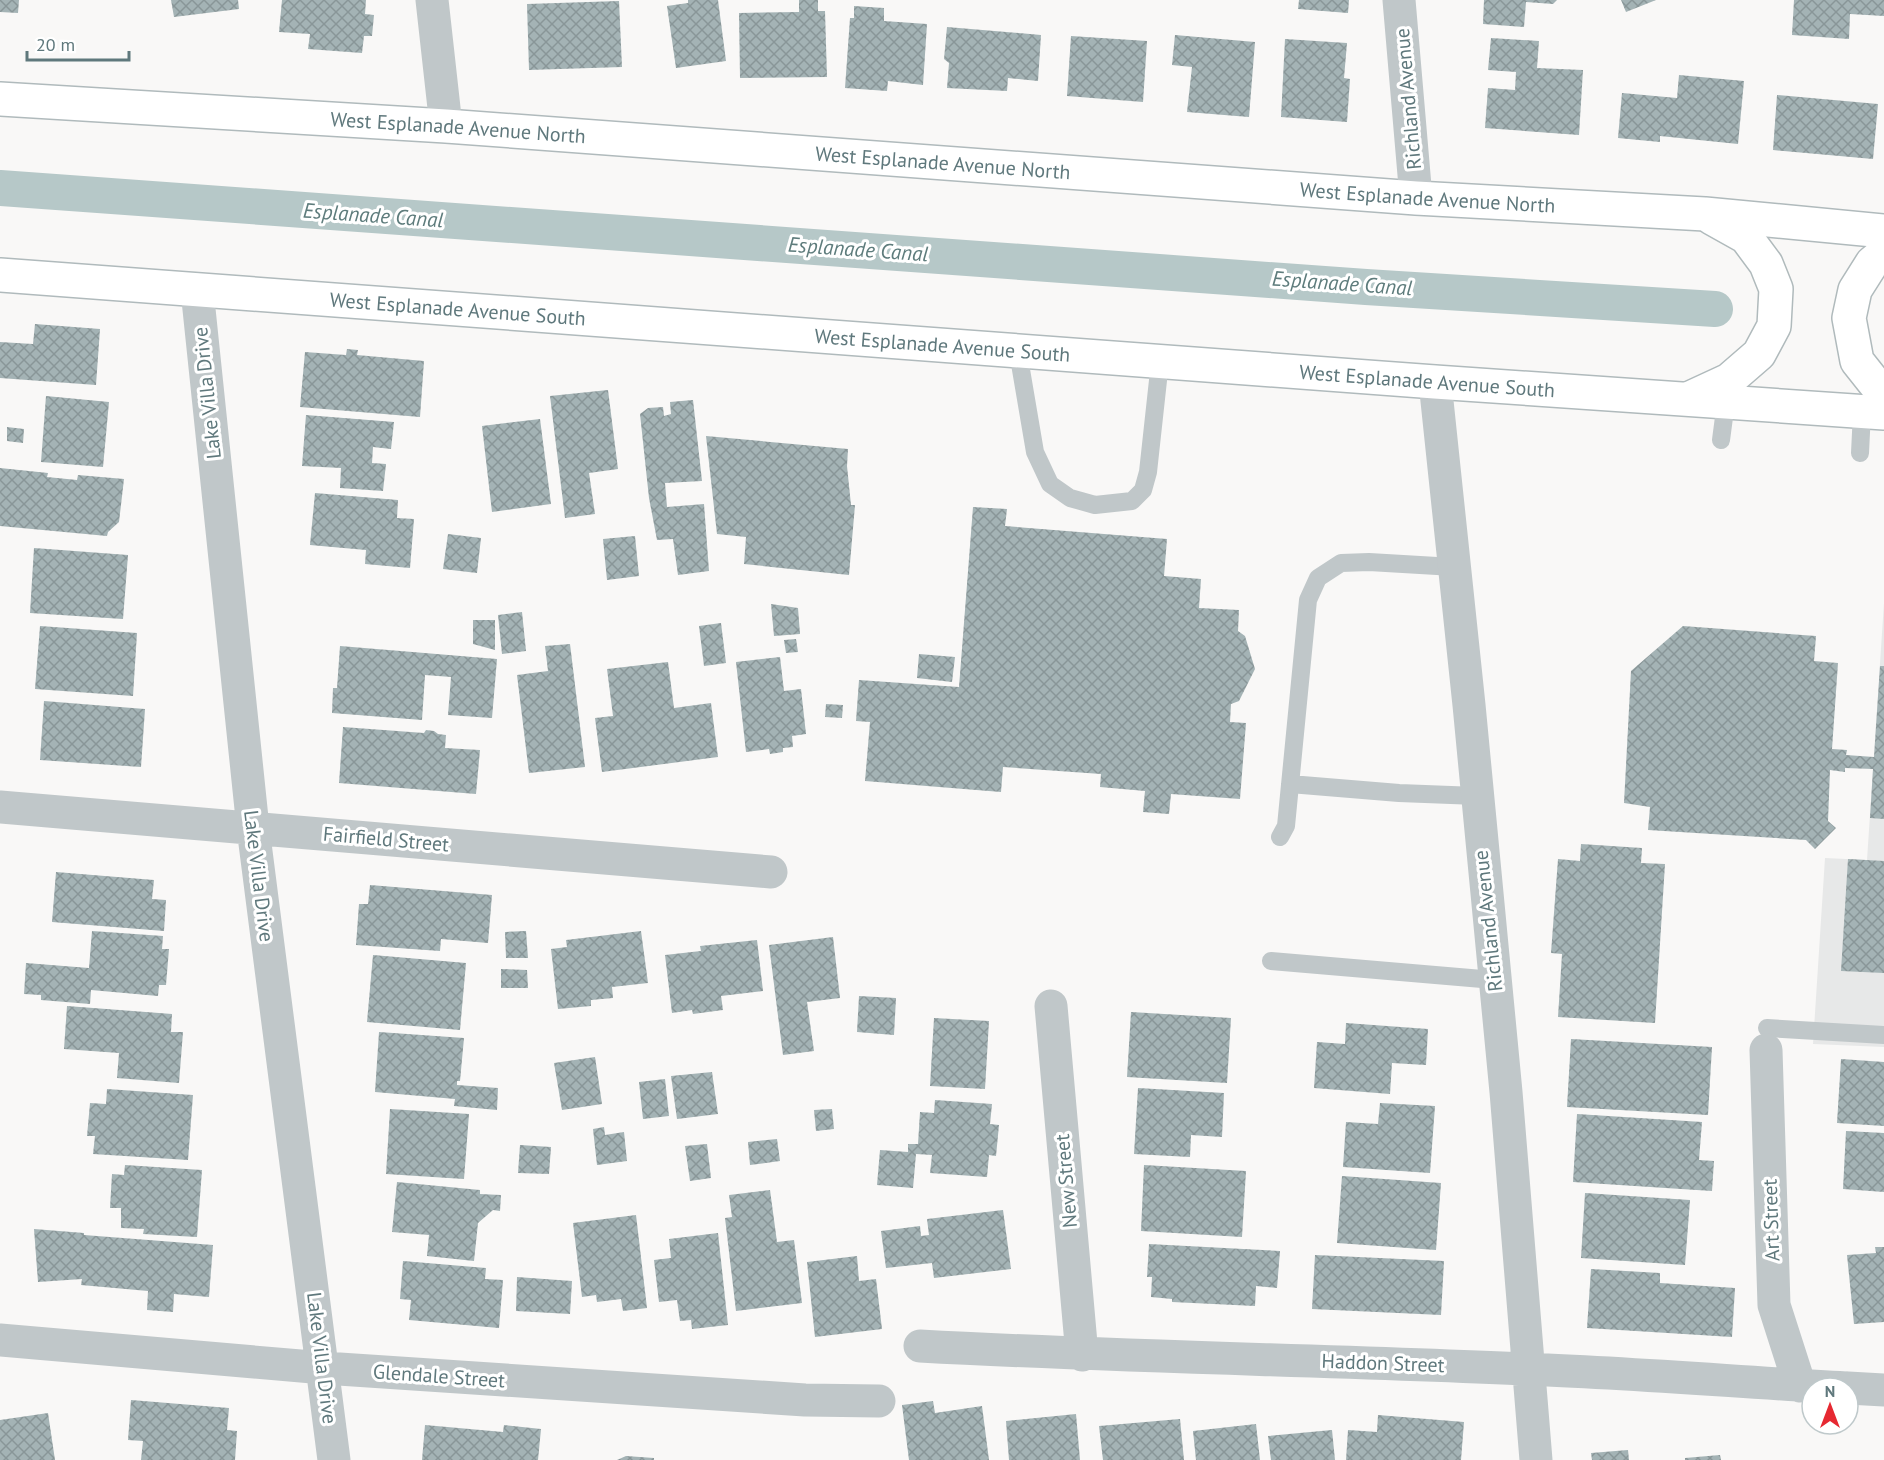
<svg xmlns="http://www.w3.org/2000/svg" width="1884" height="1460" font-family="'PT Sans',sans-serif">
	<defs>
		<pattern id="building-cross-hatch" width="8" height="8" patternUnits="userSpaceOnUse" patternTransform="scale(1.5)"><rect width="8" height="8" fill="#a4b3b5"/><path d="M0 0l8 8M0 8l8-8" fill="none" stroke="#899698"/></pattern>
	</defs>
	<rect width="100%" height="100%" fill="#f9f8f7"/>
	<path fill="#e7e8e8" d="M1884 603V1047L1813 1044 1825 858 1867 860Z"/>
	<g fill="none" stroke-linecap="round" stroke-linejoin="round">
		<path stroke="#b6c8c8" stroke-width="36" d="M0 188 1366 287 1715 309"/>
	</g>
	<path fill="url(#building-cross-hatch)" d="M0 0H19L18 13 0 12Z
		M171 0H238L239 9 174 17Z
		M282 0H366L365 14 374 15 372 36H364L362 53 308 49 310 34 279 32Z
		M688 0H718L726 61 676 68 667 6 688 3Z
		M799 0H818V11H825L827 77 740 78 739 13 799 12Z
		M1299 0H1349L1348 13 1298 9Z
		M1484 0H1557L1553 4 1526 2 1524 27 1483 24Z
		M1621 0H1656L1626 12Z
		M1794 0H1884V16L1850 14 1849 39 1792 35Z
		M619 1 622 67 529 70 527 4Z
		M854 6 884 8V21L927 24 923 85 888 81 887 91 845 88 850 18H854Z
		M947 27 1041 35 1038 81 1008 78 1007 91 947 88 949 63 944 59Z
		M1175 35 1255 42 1249 117 1187 112 1192 67 1172 65Z
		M1071 36 1147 41 1143 102 1067 96Z
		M1491 38 1539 41 1537 68 1583 70 1579 135 1485 128 1488 88 1515 90 1516 72 1488 70Z
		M1285 39 1347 43 1344 78 1350 79 1347 122 1281 117Z
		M1679 75 1744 81 1738 144 1660 136V142L1618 138 1622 93 1677 98Z
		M1777 95 1878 104 1873 159 1773 150Z
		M35 324 100 329 96 385 0 378V342L33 344Z
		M347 349 358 350 357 355 424 361 420 417 300 407 305 352 346 355Z
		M608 390 618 469 589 473 595 514 565 518 550 396Z
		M46 396 109 402 103 467 41 462Z
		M693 400 702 481 665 483 667 507 704 504 709 571 678 575 673 539 657 540 649 498 640 414 648 408 663 407 664 416 671 414 670 402Z
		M306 415 394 422 391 449 373 447 372 463 386 464 383 491 340 488 341 468 302 466Z
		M540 419 551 504 492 512 482 426Z
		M7 427 24 429 23 443 7 441Z
		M706 436 848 449 847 466 851 505H855L849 575 744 564 746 537 717 534Z
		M0 468 48 473 47 477 77 480 78 475 124 479 119 522 108 532 107 536 0 526Z
		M315 493 398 500 397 518 414 519 410 568 365 564 366 550 310 545Z
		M973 507 1007 509 1005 526 1167 539 1164 576 1201 579 1199 608 1239 610 1238 631 1245 636 1255 669 1239 701 1231 704 1230 722 1246 723 1240 799 1171 794 1169 814 1143 812 1145 791 1100 787 1101 774 1003 767 1001 792 865 781 870 722 856 721 859 680 959 687Z
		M448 534 481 538 477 573 443 569Z
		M635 536 639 576 607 580 603 539Z
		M34 548 128 555 123 619 30 613Z
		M771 604 798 608 800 634 774 636Z
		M522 612 526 651 502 654 498 615Z
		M473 620H495V650L473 644Z
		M721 623 726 663 704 666 699 626Z
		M40 626 137 633 133 696 35 689Z
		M1683 626 1816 636 1814 661 1838 663 1832 749 1847 750 1846 755 1874 757 1880 666H1884V819L1870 818 1873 769 1845 768V772L1830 770 1828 821 1836 828 1815 849 1806 840 1648 830 1650 807 1624 803 1631 671Z
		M796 639 798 652 786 653 784 640Z
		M570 644 585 767 529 773 517 675 548 671 545 646Z
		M340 646 497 659 492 718 448 715 451 677 425 675 422 720 332 713 333 688H337Z
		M919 654 955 657 952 682 917 678Z
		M780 657 784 691 801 689 806 734 792 736 793 747 783 748V752L770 754 769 749 746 752 736 662Z
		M668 662 674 708 711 703 718 757 602 772 595 718 613 716 607 669Z
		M44 701 145 709 141 767 40 760Z
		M826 704 843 705 842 718 825 717Z
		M343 727 424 733 426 730 434 731 438 734 446 735 445 748 480 750 476 794 339 783Z
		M1581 844 1642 848 1641 863 1665 864 1655 1023 1558 1017 1562 954 1551 953 1558 859 1580 861Z
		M1848 859 1884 861V973L1841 971Z
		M56 872 154 880 152 899 166 900 164 931 52 922Z
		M370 885 492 895 488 943 441 939 440 951 356 945 359 904H368Z
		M92 931 163 936 162 949H169L166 985H159L158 996 91 990 90 1004 41 1000V995L24 994 26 963 89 968Z
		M526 931 528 958H506L505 932Z
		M641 931 648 983 612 987 613 998 591 1000V1006L558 1009 551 949 567 947 566 940Z
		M833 937 840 998 807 1002 814 1051 783 1055 769 945Z
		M757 940 763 991 721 996 723 1010 693 1014 692 1010 672 1013 665 955 701 951 700 946Z
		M373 955 466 963 460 1030 367 1022Z
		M501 969 527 970 528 988H501Z
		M859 996 896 998 894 1035 857 1032Z
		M67 1006 172 1014 171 1032H183L179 1083 117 1078 119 1053 64 1049Z
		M1131 1012 1231 1018 1227 1083 1127 1077Z
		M934 1018 989 1021 985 1089 930 1086Z
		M1346 1023 1428 1029 1426 1065 1392 1063 1390 1094 1314 1088 1317 1042 1345 1044Z
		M379 1032 464 1038 460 1081H457V1085L498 1088 497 1110 454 1106 455 1099 375 1092Z
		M1571 1039 1712 1047 1708 1115 1567 1107Z
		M595 1057 602 1104 562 1110 554 1063Z
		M1841 1059 1884 1062V1126L1837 1123Z
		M712 1072 718 1114 677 1119 671 1076Z
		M665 1079 669 1116 643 1119 639 1082Z
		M1138 1088 1224 1093 1222 1137 1191 1135 1190 1157 1134 1154Z
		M107 1089 193 1095 188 1160 93 1154 95 1136H87L90 1103 106 1104Z
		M935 1100 992 1104 990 1124 999 1125 996 1156 989 1155 987 1177 930 1173 932 1155 916 1154 913 1188 877 1185 880 1150 908 1152V1144H918L920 1112 934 1113Z
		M1380 1103 1435 1106 1430 1173 1343 1167 1346 1122 1378 1124Z
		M390 1109 469 1114 464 1179 386 1174Z
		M832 1109 834 1129 816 1131 814 1110Z
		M1577 1114 1702 1122 1699 1160 1714 1161 1712 1191 1573 1182Z
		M604 1127 605 1135 624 1132 627 1161 597 1165 593 1129Z
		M1846 1131 1884 1133V1192L1843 1189Z
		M777 1139 780 1161 750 1165 748 1142Z
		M707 1144 711 1178 690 1181 685 1146Z
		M520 1145 551 1147 549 1174 518 1173Z
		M125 1165 202 1170 197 1237 143 1234 144 1229 121 1228V1208H110L112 1174 124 1175Z
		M1144 1165 1246 1171 1242 1237 1141 1231Z
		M1342 1176 1441 1183 1436 1250 1337 1243Z
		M397 1182 480 1190V1194L501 1195 500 1211 493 1210 478 1223 474 1261 427 1256 429 1235 392 1232Z
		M770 1190 777 1242 794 1240 802 1303 736 1311 725 1218 732 1217 729 1195Z
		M1585 1193 1690 1200 1685 1265 1581 1258Z
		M1003 1210 1011 1269 934 1278 932 1263 886 1268 881 1231 920 1226 921 1236 929 1235 927 1219Z
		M636 1215 647 1308 623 1311 621 1299 597 1302 596 1295 582 1297 573 1223Z
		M34 1229 84 1233V1235L213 1245 209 1297 174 1294 173 1312 147 1310 148 1291 81 1285 82 1279 38 1282Z
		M718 1233 728 1325 692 1329 691 1320 680 1321 677 1300 659 1302 654 1260 671 1258 669 1239Z
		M1149 1244 1280 1251 1277 1288 1256 1286 1255 1306 1172 1302V1299L1151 1297 1152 1277H1147Z
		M1875 1247H1884V1322L1854 1324 1847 1255 1876 1253Z
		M1315 1255 1444 1261 1441 1315 1312 1309Z
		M857 1256 859 1281 876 1279 882 1329 815 1337 807 1262Z
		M403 1261 486 1268 485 1279 503 1280 499 1328 409 1320 411 1300 400 1299Z
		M1591 1269 1660 1273V1283L1735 1288 1732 1337 1587 1328Z
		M517 1277 572 1281 570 1314 516 1311Z
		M131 1400 229 1408 227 1430 237 1431 235 1460H141L143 1441 128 1440Z
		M933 1401 935 1413 982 1406 989 1460H909L902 1405Z
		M48 1413 55 1460H0V1420Z
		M1076 1414 1080 1460H1009L1006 1421Z
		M1378 1415 1464 1422 1461 1460H1346L1348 1430 1377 1432Z
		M1180 1419 1184 1460H1103L1099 1426Z
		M1256 1424 1260 1460H1196L1193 1431Z
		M425 1425 503 1432 504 1425 541 1429 538 1460H422Z
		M1332 1430 1335 1460H1271L1268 1436Z
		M1628 1450 1629 1460H1592L1591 1453Z
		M1720 1455 1721 1460H1685V1458Z
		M626 1456 654 1458V1460H617Z"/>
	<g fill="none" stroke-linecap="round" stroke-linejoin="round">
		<g stroke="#b0babc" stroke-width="36">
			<g id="secondary">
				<path id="s1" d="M0 99 446 126 1416 198 1705 214 1884 231"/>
				<path d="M1884 253 1872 263 1855 290 1849 318 1857 361 1884 395"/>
				<path id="s2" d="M0 275 1435 382 1884 413"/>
				<path d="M1690 398 1729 380 1759 354 1774 326 1776 289 1766 264 1746 237 1712 218"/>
			</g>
		</g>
		<path stroke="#c0c7c9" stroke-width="18" d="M1018 352 1035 452 1050 484 1070 498 1095 505 1132 501 1143 490 1148 472 1160 362
			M1721 440 1726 402
			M1860 453 1862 412
			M1290 784 1399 793 1477 796
			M1280 837 1286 826 1308 600 1318 578 1341 563 1369 562 1454 567
			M1271 961 1494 980
			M1767 1028 1884 1035"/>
		<path stroke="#c0c7c9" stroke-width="33" d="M432 0 446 126
			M1399 0 1416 198
			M197 290 253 828 334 1460
			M1435 382 1469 705 1506 1092 1536 1460
			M0 807 771 872
			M1051 1006 1082 1355
			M1766 1050 1774 1305 1800 1386
			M0 1340 324 1368 805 1400 879 1401
			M920 1346C1121 1357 1323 1360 1525 1369 1632 1373 1739 1382 1846 1388
			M1848 1388 1884 1390"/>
		<use href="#secondary" stroke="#fff" stroke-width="33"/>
	</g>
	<g text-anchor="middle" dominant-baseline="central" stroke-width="6" stroke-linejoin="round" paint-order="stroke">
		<g font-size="20" fill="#5f787c" stroke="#fff">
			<text transform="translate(1408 99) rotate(-95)">Richland Avenue</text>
			<text stroke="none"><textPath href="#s1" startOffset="459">West Esplanade Avenue North</textPath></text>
			<text stroke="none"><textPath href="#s1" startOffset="945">West Esplanade Avenue North</textPath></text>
			<text stroke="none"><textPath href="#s1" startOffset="1431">West Esplanade Avenue North</textPath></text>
			<text stroke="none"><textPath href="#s2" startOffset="459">West Esplanade Avenue South</textPath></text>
			<text stroke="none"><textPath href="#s2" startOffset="945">West Esplanade Avenue South</textPath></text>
			<text stroke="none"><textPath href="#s2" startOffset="1431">West Esplanade Avenue South</textPath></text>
			<text transform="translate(207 393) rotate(-96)">Lake Villa Drive</text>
			<text transform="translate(386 839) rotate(5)">Fairfield Street</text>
			<text transform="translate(259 876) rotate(83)">Lake Villa Drive</text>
			<text transform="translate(1488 921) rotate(-96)">Richland Avenue</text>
			<text transform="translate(1066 1181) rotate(-95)">New Street</text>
			<text transform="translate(1771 1220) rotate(-92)">Art Street</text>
			<text transform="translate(322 1358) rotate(83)">Lake Villa Drive</text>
			<text transform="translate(1383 1363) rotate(2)">Haddon Street</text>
			<text transform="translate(439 1376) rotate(4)">Glendale Street</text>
		</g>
		<g font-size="21" font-style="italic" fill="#5e7c7c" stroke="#fff">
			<text transform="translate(373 215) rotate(4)">Esplanade Canal</text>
			<text transform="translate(858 249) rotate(4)">Esplanade Canal</text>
			<text transform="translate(1342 283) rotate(4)">Esplanade Canal</text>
		</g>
	</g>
	<g transform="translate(1830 1406)"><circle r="28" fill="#ffffff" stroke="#bfc9cb" stroke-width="1.5"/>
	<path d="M0-4.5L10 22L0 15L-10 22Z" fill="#e62932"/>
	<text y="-9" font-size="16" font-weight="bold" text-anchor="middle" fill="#5f787c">N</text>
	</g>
	<path d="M27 51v9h102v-9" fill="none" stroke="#5f787c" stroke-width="3"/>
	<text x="36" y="51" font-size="18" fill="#5f787c" stroke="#ffffff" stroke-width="4.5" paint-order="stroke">20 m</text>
</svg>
